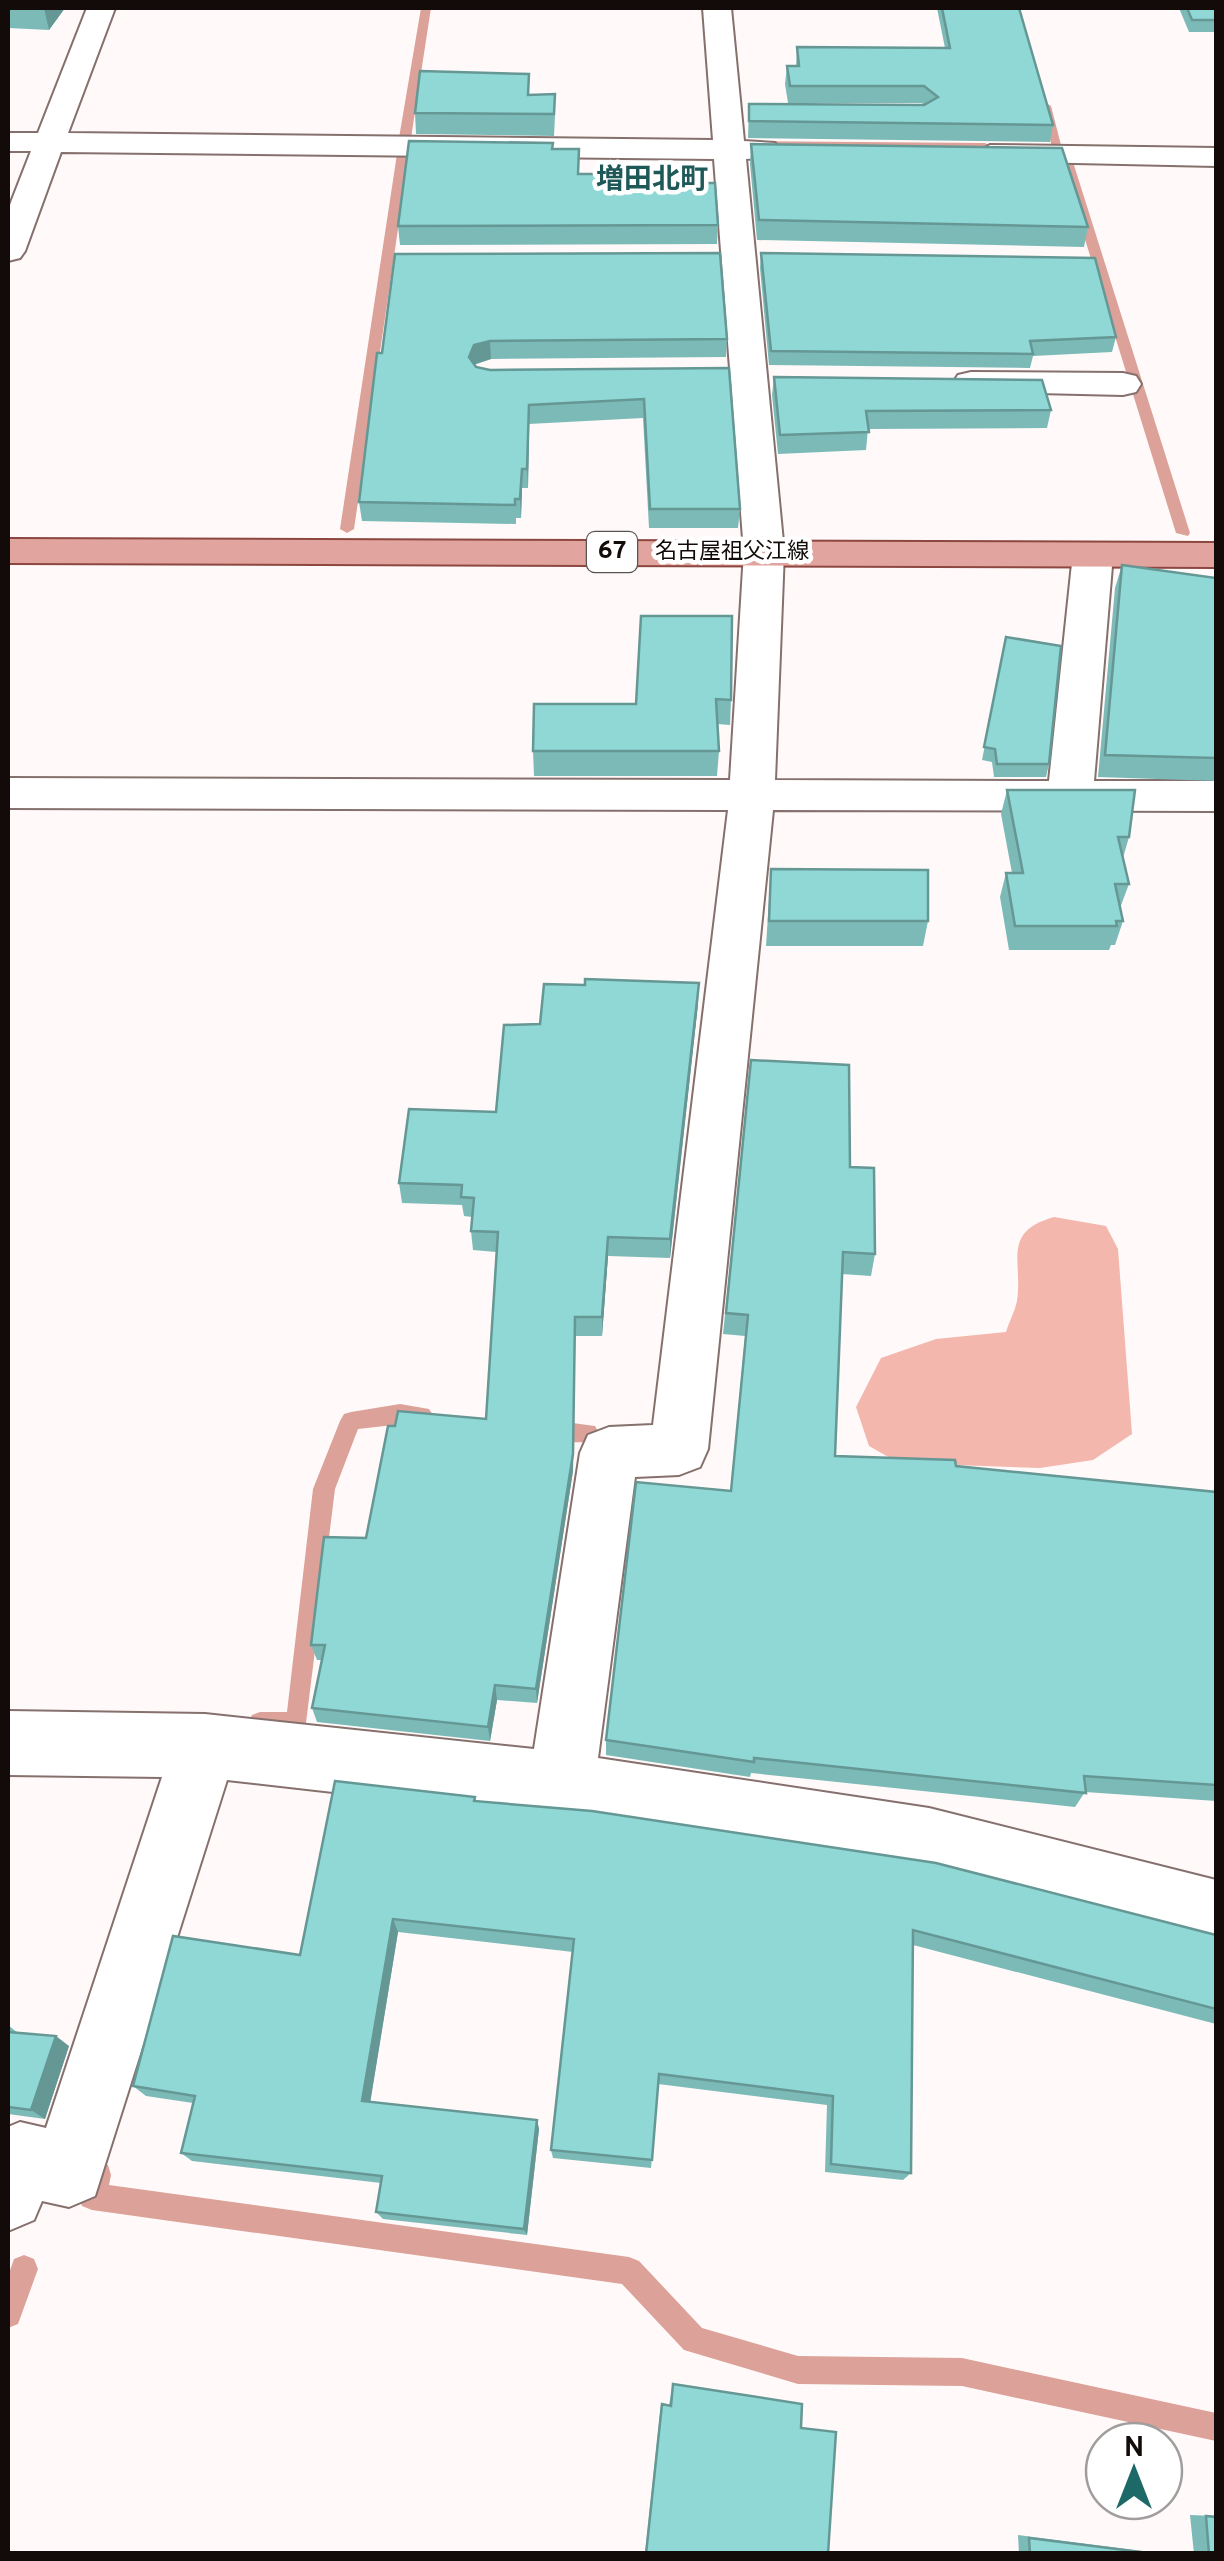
<svg xmlns="http://www.w3.org/2000/svg" width="1224" height="2561" font-family="Overpass,'Noto Sans JP',sans-serif">
	<rect width="100%" height="100%" fill="#fffaf9"/>
	<path fill="#f3b7ae" d="M1054 1217 1106 1226 1118 1249 1132 1434 1093 1460 1040 1468 899 1463 869 1446 856 1407 881 1358 936 1339 1006 1332C1009 1322 1015 1311 1017 1301 1023 1261 1001 1232 1054 1217Z"/>
	<g fill="none" stroke-linecap="round" stroke-linejoin="round">
		<path fill="#dca198" fill-rule="evenodd" d="M421 8H431L411 138 405 141 399 138Z
			M1046 103 1051 106 1062 149 1052 147 1041 106Z
			M743 141 985 143 991 146 985 149 747 146 743 145Z
			M403 151 409 154 354 529 347 533 340 529 397 154Z
			M1067 159 1073 162 1190 533 1188 536 1176 533 1061 162Z
			M400 1404 429 1409 433 1415 429 1421 358 1429 335 1489 305 1731C290 1737 267 1737 252 1731L248 1723 252 1715 260 1712H287L313 1489 340 1421 344 1414 351 1412Z
			M550 1420 595 1426 599 1433 595 1440C581 1445 557 1441 543 1436L539 1429 543 1422Z
			M98 2162 108 2165 111 2175 109 2185 629 2257 639 2261 702 2328 798 2356 962 2358 1216 2413V2441L962 2386 798 2384 684 2350 622 2284 92 2210 82 2206 78 2196 88 2165Z
			M24 2255 34 2259 38 2269 18 2324 8 2328V2276L14 2259Z"/>
		<g stroke="#85706d" stroke-width="4">
			<path id="minor" d="M87 8H115L68 133 713 140 703 8H731L744 141 775 143 779 150 775 157 746 159 784 552 775 780 1049 781 1073 554 1079 546H1107L1113 554 1094 781H1216V811L773 810 708 1449 700 1467 679 1475 635 1477 598 1758 929 1808 1216 1880V1948L929 1874 561 1818 227 1780 95 2196 69 2207 42 2201 34 2220 8 2231V2127L20 2122 46 2128 162 1777 8 1775V1711L205 1714 534 1749 580 1453 588 1435 609 1427 653 1425 728 810 8 808V778L730 780 744 552 714 159 61 152 25 251 20 258 8 261V210L31 151H8V133H38Z
				M990 145 1216 148V166L979 161 975 154Z
				M971 372 1123 373 1136 376 1141 384 1136 392 1123 395 958 391 953 383 958 375Z"/>
		</g>
		<g stroke="#8c4740" stroke-width="4">
			<path id="primary" d="M8 539 1216 543V567L8 563Z"/>
		</g>
		<use href="#minor" fill="#fff" fill-rule="evenodd"/>
		<use href="#primary" fill="#e2a49e" fill-rule="evenodd"/>
	</g>
	<path fill="#7cbab7" d="M8 8H65L49 30 8 28Z
		M937 8H1019L1053 125 1050 142 748 138 749 104 924 105 922 103H788L785 84 787 66H796L797 47 945 48Z
		M1179 8H1216V32H1189Z
		M530 95 555 115 554 136 416 134 415 113Z
		M751 144 1088 227 1084 247 757 240 750 164Z
		M553 149 579 174 598 183 718 225 717 244 400 245 398 226Z
		M761 253 1116 337 1112 352 1033 356 1030 368 769 365 760 268Z
		M395 254 727 339 726 357 491 359 474 365 476 367 490 370 729 368 740 509 738 528H649L643 418 529 424 528 488H522L521 518H516V524L362 521 359 502 382 353Z
		M774 377 1051 410 1047 428 868 429 866 450 778 454 772 395Z
		M1122 565 1216 578V781L1098 777 1115 588Z
		M641 616 731 700 730 725 717 724 719 751 717 776H534L533 751 636 704Z
		M1006 637 1049 764 1046 777H994L992 762 982 760Z
		M1007 790 1129 837 1123 858 1129 884 1120 908 1123 921 1115 945H1111L1109 950H1009L1000 897 1006 873H1012L1001 814Z
		M771 869 928 921 923 946H766Z
		M698 1004 670 1258 608 1256 602 1336H575L573 1471 537 1703 497 1700 490 1741 317 1722 312 1708 322 1660H317L311 1645 366 1538 486 1419 496 1252 473 1250 471 1231 472 1217 464 1216 462 1205 402 1203 399 1183 496 1112 540 1024Z
		M751 1060 850 1167 875 1254 871 1276 842 1274 835 1456 1216 1492V1801L1085 1792 1075 1807 751 1773 750 1777 606 1755V1740L731 1491 745 1336 723 1334Z
		M475 1797 476 1801 1216 1935V2024L913 1945 911 2173 903 2180 825 2172 827 2105 658 2084 651 2168 553 2158 551 2150 573 1952 398 1932 370 2102 537 2120 539 2129 527 2235 383 2219 376 2212 381 2183 192 2161 181 2153 193 2103 146 2096 133 2086 300 1955Z
		M8 2025 18 2033 69 2046 45 2119 8 2114Z
		M673 2384 801 2428 828 2554H645L661 2405 662 2404 669 2405Z
		M1190 2515 1216 2516V2554H1194Z
		M1018 2535 1164 2554H1019Z"/>
	<path fill="#659795" d="M44 8H65L49 30Z
		M490 341 491 359 475 364 470 376 469 357 474 345Z
		M529 405V424L528 488 527 469Z
		M522 469V488L521 518 520 499Z
		M699 983 698 1004 670 1258V1239Z
		M608 1237V1256L602 1336V1317Z
		M575 1317 573 1471 537 1703 536 1689Z
		M495 1685 497 1700 490 1741 488 1727Z
		M393 1919 398 1932 369 2110 362 2101Z
		M56 2036 69 2046 45 2119 31 2110Z
		M537 2120 539 2129 527 2235 524 2229Z"/>
	<path fill="#90d8d5" stroke="#659795" stroke-width="2.5" d="M942 8H1019L1053 125 749 121V104L924 105 938 97 924 86H790L787 66H799L797 47 950 48Z
		M1187 8H1216V20H1192Z
		M420 71 529 74 528 95 555 94 554 114 415 113Z
		M409 141 553 143 552 149H579L578 174H598V183H715L718 225 398 226Z
		M751 144 1062 148 1088 227 759 220Z
		M720 253 727 339 490 341 474 345 469 357 476 367 490 370 729 368 740 509H650L644 399 529 405 527 469H522L520 499H515V505L359 502 377 353H382L395 254Z
		M761 253 1095 258 1116 337 1030 341 1033 354 771 351Z
		M774 377 1042 380 1051 410 866 411 869 432 780 435Z
		M1122 565 1216 578V758L1105 755Z
		M641 616H732L731 700 716 699 719 751H533L534 704H636Z
		M1006 637 1061 646 1049 764H997L995 749 984 747Z
		M1007 790H1135L1129 837H1118L1129 884H1115L1123 921H1116L1117 926H1015L1006 873H1023Z
		M771 869 928 870V921H769Z
		M585 979 699 983 670 1239 608 1237 602 1317H575L573 1454 536 1689 495 1685 488 1727 312 1708 325 1645H311L324 1537 366 1538 388 1426H395L398 1411 486 1419 498 1232 471 1231 474 1198 461 1197 462 1185 399 1183 409 1109 496 1112 504 1025 540 1024 544 984 585 985Z
		M751 1060 849 1065 850 1167 874 1168 875 1254 843 1252 835 1456 955 1460 956 1466 1216 1492V1785L1084 1776 1086 1793 754 1758V1762L606 1740 636 1482 731 1491 748 1315 726 1313Z
		M335 1781 475 1797 474 1801 592 1811 936 1863 1216 1935V2009L913 1930 911 2173 831 2164 833 2096 659 2074 652 2160 551 2150 574 1939 393 1919 362 2101 537 2120 524 2229 376 2212 382 2176 181 2153 195 2096 133 2086 173 1936 300 1955Z
		M8 2032 56 2036 31 2110 8 2107Z
		M673 2384 802 2404 801 2428 836 2432 828 2554H646L662 2404 671 2406Z
		M1206 2516 1216 2517V2554H1209Z
		M1029 2538 1157 2554H1030Z"/>
	<g text-anchor="middle" dominant-baseline="central" stroke-width="9" stroke-linejoin="round" paint-order="stroke">
		<g font-size="22" fill="#120b09" stroke="#fff">
			<text x="732" y="552">名古屋祖父江線</text>
		</g>
		<rect fill="#fff" stroke="#595453" stroke-width="2.5" x="587" y="532" width="50" height="40" rx="8"/>
		<g font-size="25" font-weight="bold" fill="#120b09">
			<text x="612" y="552">67</text>
		</g>
		<g font-size="28" font-weight="bold" fill="#1e5958" stroke="#fff">
			<text x="652" y="181">増田北町</text>
		</g>
	</g>
	<rect width="1224" height="2561" fill="none" stroke="#120b09" stroke-width="20"/>
	<g transform="translate(1134 2471)"><circle r="48" fill="#ffffff" stroke="#a09d9d" stroke-width="2.5"/>
	<path d="M0-8L18 38L0 25L-18 38Z" fill="#1d6967"/>
	<text y="-15" font-size="28" font-weight="bold" text-anchor="middle" fill="#120b09">N</text>
	</g>
</svg>
